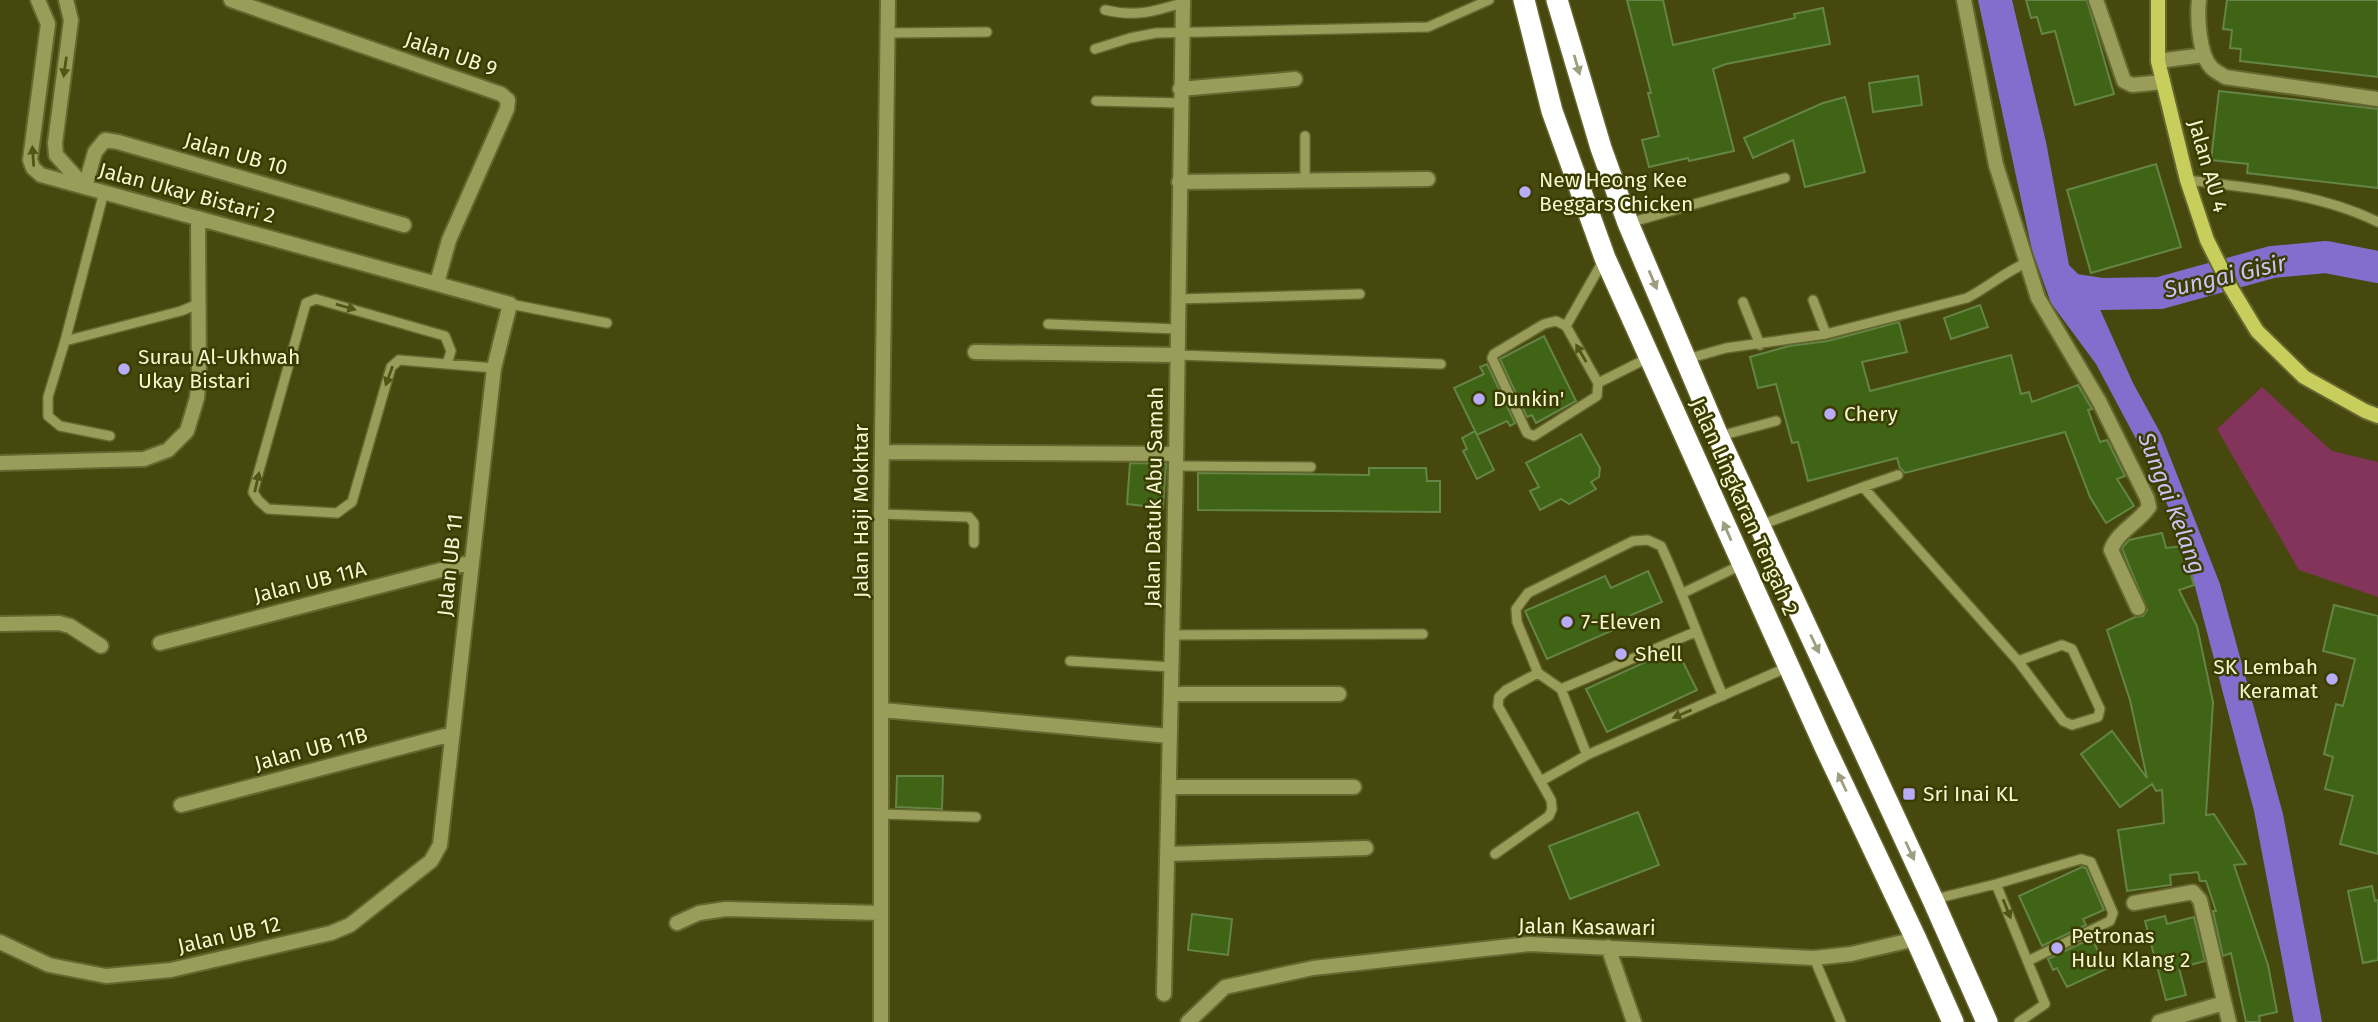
<svg xmlns="http://www.w3.org/2000/svg" width="2378" height="1022" font-family="'Fira Sans',sans-serif">
	<rect width="100%" height="100%" fill="#46480d"/>
	<path fill="#83345b" d="M2262 387 2332 451 2378 462V597L2299 570 2217 429Z"/>
	<path fill="#836ece" d="M1978 0H2012L2046 142 2069 265 2089 285 2133 383 2161 434 2220 584 2283 814 2322 1022H2294L2254 811 2182 537 2144 454 2096 364 2051 303 2032 250Z"/>
	<g fill="none" stroke-linecap="round" stroke-linejoin="round">
		<path stroke="#836ece" stroke-width="32" d="M2070 289 2102 294 2160 293 2272 262 2326 257 2378 267"/>
	</g>
	<path fill="#3f6415" stroke="#648546" stroke-width="2" d="M1627 0H1663L1673 45 1795 18 1794 14 1823 8 1830 44 1726 64 1713 69 1734 151 1689 161 1688 158 1649 167 1642 140 1659 136 1648 93H1651Z
		M2026 0H2087L2114 94 2075 105 2055 31 2042 34 2037 17 2031 18Z
		M2227 0H2378V77L2240 61 2241 49 2230 48 2232 30 2223 29Z
		M1918 76 1922 105 1873 112 1869 83Z
		M2219 91 2378 109V188L2247 173 2248 164 2211 160Z
		M1845 97 1865 172 1805 187 1793 140 1753 158 1744 138 1823 103Z
		M2156 164 2181 247 2091 273 2067 190Z
		M1980 305 1988 327 1951 339 1944 318Z
		M1899 322 1907 352 1862 362 1870 391 2011 355 2021 394 2029 392 2032 402 2078 385 2092 409 2088 410 2100 442 2107 440 2125 476 2117 479 2134 506 2106 523 2090 497 2065 432 1905 473 1900 468 1897 458 1808 481 1798 442 1792 443 1776 384 1758 388 1750 357 1789 346 1828 341Z
		M1544 336 1576 401 1536 423 1532 415 1527 417 1500 359Z
		M1487 364 1515 423 1510 426 1507 421 1477 435 1454 388 1484 374 1480 367Z
		M1475 431 1494 470 1477 479 1463 451 1467 449 1462 438Z
		M1581 434 1600 468 1599 477 1591 482 1596 489 1569 504 1561 499 1540 510 1530 491 1539 487 1526 463Z
		M1130 463 1166 464 1163 508 1127 504Z
		M1369 468H1426L1427 481H1440V512L1198 510V473L1369 475Z
		M2162 533 2166 548 2182 546 2194 585 2179 590 2197 626 2213 702 2206 815 2214 814 2246 864 2234 865 2268 965 2277 1012 2259 1016 2260 1022H2246L2231 953 2223 956 2213 911H2216L2206 881H2200L2198 872 2170 875 2171 885 2127 891 2118 830 2164 823 2162 790 2156 791 2152 784 2120 807 2081 754 2112 731 2147 778 2130 700 2107 630 2135 617 2143 616 2147 610 2122 548 2129 540Z
		M1648 571 1662 602 1624 618 1627 624 1547 659 1525 611 1605 576 1611 588Z
		M2334 605 2378 616V854L2340 844 2353 796 2325 789 2333 757 2324 754 2336 704 2343 706 2355 659 2323 651Z
		M1676 648 1697 690 1607 732 1586 689Z
		M897 776H943L942 809 896 807Z
		M1638 812 1659 865 1570 899 1549 846Z
		M2082 867 2086 868 2104 910 2083 919 2086 925 2042 946 2019 896Z
		M2372 886 2375 901 2378 900V960L2363 963 2348 891Z
		M1192 914 1232 919 1228 955 1188 950Z
		M2165 916 2167 924 2194 917 2205 961 2179 968 2186 995 2166 1000 2145 921Z
		M2092 938 2106 969 2067 987 2057 968 2053 970 2048 959Z"/>
	<g fill="none" stroke-linecap="round" stroke-linejoin="round">
		<g stroke="#656730" stroke-width="12">
			<path id="lane" d="M1105 10C1135 17 1153 12 1182 3
				M888 33 987 32
				M1095 49 1130 38 1156 33 1428 27 1489 0
				M1096 101 1180 103
				M1305 136V181
				M2187 180C2252 188 2319 193 2378 222
				M1629 223 1785 178
				M1603 261 1566 326 1598 383 1648 358
				M1177 299 1360 294
				M1813 300 1826 334
				M1743 302 1760 345
				M510 304 607 323
				M1048 324 1177 329
				M1566 326 1556 321 1544 324 1494 354 1492 358 1527 433 1534 436 1597 396 1598 383
				M65 341 104 192
				M1177 355 1441 364
				M1687 359 1726 348 1826 334 1967 298C1988 287 2005 272 2026 263
				M447 364 451 351 445 336 316 299 306 303 253 492 258 500 268 509 337 513 352 502 391 367 399 360 494 368
				M110 436 60 426 48 416V397L65 341 181 311 198 304
				M1720 436 1776 421
				M1176 466 1311 467
				M1863 487 1898 475
				M881 514 969 517 974 523V543
				M1761 525 1863 487 2018 661 2063 721 2072 725 2098 717 2100 709 2072 649 2062 645 2018 661
				M1683 593 1741 565
				M1172 635 1423 634
				M1070 661 1172 667
				M1561 689 1695 632
				M1723 696C1701 646 1684 595 1661 546L1648 540 1633 541 1528 593 1516 609 1517 622 1538 673 1561 689 1587 755 1788 667
				M1541 781 1587 755
				M882 814 976 817
				M1495 854 1549 816 1552 809 1551 800 1498 706 1499 697 1506 690 1538 673
				M1996 884 2081 859 2091 862 2113 913 2110 921 2028 961
				M1935 899 1996 884 2045 1004 2019 1022
				M1814 958 1841 1022"/>
		</g>
		<g stroke="#656730" stroke-width="18">
			<path id="street" d="M66 0 71 20 55 143 56 155 84 186
				M231 0 501 94 508 100 507 109 449 240 437 283
				M1964 0 1996 165 2038 298 2099 401 2147 498 2149 507C2138 523 2117 532 2111 550L2138 608
				M2096 0 2124 81 2132 85 2163 82
				M2199 0C2197 17 2199 54 2211 67 2214 71 2221 74 2225 77L2378 99
				M2158 61 2204 55
				M1180 89 1295 79
				M1179 182 1428 179
				M85 187 95 152 105 140 118 142 404 225
				M975 352 1177 355
				M882 452 1175 454
				M0 463 144 459 168 450 187 431 197 398 199 378 198 218
				M0 624 59 623 70 626 101 646
				M160 643 472 562
				M1171 694H1339
				M882 710 1169 736
				M1169 787H1354
				M181 805 452 734
				M1168 854 1366 848
				M2134 903 2193 892 2200 900 2229 1022
				M677 923 699 913 726 909 881 913
				M0 942 49 965 106 976 171 970 331 933 350 925 431 861 440 845 494 368 510 304 41 175 33 168 30 160 48 24 38 0
				M1608 947 1634 1022
				M1164 994 1176 466 1183 0
				M881 1022V514L888 0
				M1188 1022 1225 987 1313 968 1529 944 1814 958 1851 954 1916 939
				M2159 1022 2224 1003"/>
		</g>
		<g stroke="#656730" stroke-width="18">
			<path id="secondary" d="M2158 0V61L2187 180 2207 240 2231 288 2257 331 2304 377 2365 411 2378 416"/>
		</g>
		<g stroke="#656730" stroke-width="24">
			<path id="highway" d="M1524 0 1552 111 1605 258 1825 747 1916 939 1953 1022
				M1557 0 1601 148 1628 223 1718 436 1933 900 1987 1022"/>
		</g>
		<use href="#lane" stroke="#999d59" stroke-width="9"/>
		<use href="#street" stroke="#999d59" stroke-width="14"/>
		<use href="#secondary" stroke="#c8ce5b" stroke-width="14"/>
		<use href="#highway" stroke="#fff" stroke-width="21"/>
	</g>
	<defs><path id="oneway-solid" d="M-6-.8H1V-3.2L6.5 0L1 3.2V.8H-6Z" transform="scale(1.75)"/></defs>
	<g fill="#9d9e80">
		<use href="#oneway-solid" transform="translate(1577 65) rotate(74)"/>
		<use href="#oneway-solid" transform="translate(1653 280) rotate(67)"/>
		<use href="#oneway-solid" transform="translate(1727 531) rotate(-114)"/>
		<use href="#oneway-solid" transform="translate(1815 644) rotate(65)"/>
		<use href="#oneway-solid" transform="translate(1842 782) rotate(-115)"/>
		<use href="#oneway-solid" transform="translate(1910 851) rotate(65)"/>
	</g>
	<g fill="#525516">
		<use href="#oneway-solid" transform="translate(65 67) rotate(98)"/>
		<use href="#oneway-solid" transform="translate(33 156) rotate(-94)"/>
		<use href="#oneway-solid" transform="translate(346 307) rotate(16)"/>
		<use href="#oneway-solid" transform="translate(1581 353) rotate(-120)"/>
		<use href="#oneway-solid" transform="translate(389 376) rotate(110)"/>
		<use href="#oneway-solid" transform="translate(257 482) rotate(-77)"/>
		<use href="#oneway-solid" transform="translate(1682 714) rotate(157)"/>
		<use href="#oneway-solid" transform="translate(2007 909) rotate(68)"/>
	</g>
	<g fill="#b8abf7" stroke="#3b3d00" stroke-width="2.5">
		<circle cx="1525" cy="192" r="7"/>
		<circle cx="124" cy="369" r="7"/>
		<circle cx="1479" cy="399" r="7"/>
		<circle cx="1830" cy="414" r="7"/>
		<circle cx="1567" cy="622" r="7"/>
		<circle cx="1621" cy="654" r="7"/>
		<circle cx="2332" cy="679" r="7"/>
		<rect x="1902" y="787" width="14" height="14" rx="3.5"/>
		<circle cx="2057" cy="948" r="7"/>
	</g>
	<g text-anchor="middle" dominant-baseline="central" stroke-width="5" stroke-linejoin="round" paint-order="stroke">
		<g font-size="21" fill="#f3f6d1" stroke="#3b3d00">
			<text transform="translate(451 54) rotate(19)">Jalan UB 9</text>
			<text transform="translate(236 154) rotate(16)">Jalan UB 10</text>
			<text transform="translate(2208 166) rotate(74)">Jalan AU 4</text>
			<text transform="translate(187 193) rotate(15)">Jalan Ukay Bistari 2</text>
			<text transform="translate(1154 497) rotate(-89)">Jalan Datuk Abu Samah</text>
			<text transform="translate(1744 507) rotate(66)">Jalan Lingkaran Tengah 2</text>
			<text transform="translate(861 511) rotate(-90)">Jalan Haji Mokhtar</text>
			<text transform="translate(450 565) rotate(-84)">Jalan UB 11</text>
			<text transform="translate(310 582) rotate(-14)">Jalan UB 11A</text>
			<text transform="translate(311 749) rotate(-15)">Jalan UB 11B</text>
			<text transform="translate(1587 927) rotate(1)">Jalan Kasawari</text>
			<text transform="translate(229 935) rotate(-13)">Jalan UB 12</text>
		</g>
		<g font-size="21" fill="#f3f6d1" stroke="#3b3d00" text-anchor="start">
			<text x="1539" y="180">New Heong Kee<tspan x="1539" dy="24">Beggars Chicken</tspan></text>
			<text x="138" y="357">Surau Al-Ukhwah<tspan x="138" dy="24">Ukay Bistari</tspan></text>
			<text x="1493" y="399">Dunkin'</text>
			<text x="1844" y="414">Chery</text>
			<text x="1581" y="622">7-Eleven</text>
			<text x="1635" y="654">Shell</text>
			<text x="2318" y="667" text-anchor="end">SK Lembah<tspan x="2318" dy="24">Keramat</tspan></text>
			<text x="1923" y="794">Sri Inai KL</text>
			<text x="2071" y="936">Petronas<tspan x="2071" dy="24">Hulu Klang 2</tspan></text>
		</g>
		<g font-size="23" font-style="italic" fill="#cbc3f5" stroke="#3b3d00">
			<text transform="translate(2225 276) rotate(-13)">Sungai Gisir</text>
			<text transform="translate(2172 503) rotate(69)">Sungai Kelang</text>
		</g>
	</g>
</svg>
